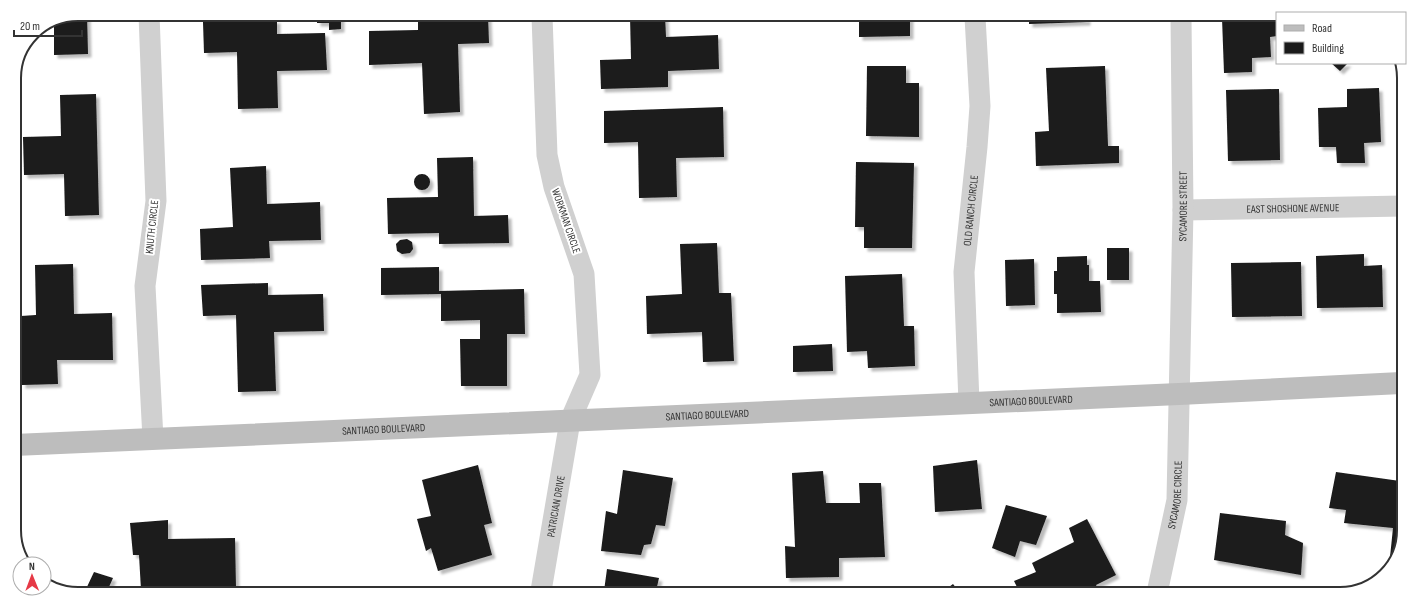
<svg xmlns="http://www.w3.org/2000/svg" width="1418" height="608" font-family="'Sofia Sans Condensed',sans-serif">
	<defs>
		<filter id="shadow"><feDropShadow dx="3.5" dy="3.5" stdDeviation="1" flood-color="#0004"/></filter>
	</defs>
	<rect width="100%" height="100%" fill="#fff"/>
	<path fill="#1a1a1a" filter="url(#shadow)" d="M78 14H87L88 54 54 55V24Z
		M317 15H341V29L329 30V23H317Z
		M418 15 488 16 489 43 458 44 460 112 424 114 422 63 369 65V31L418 30Z
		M630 16H665L666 37 718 35 719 69 668 71V87L601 89 600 60 631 59Z
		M859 17H910V36L859 37Z
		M1029 18H1087V22L1029 24Z
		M1222 18H1277V36L1270 37 1271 57 1252 58V72L1224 73Z
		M277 20V34L325 33 327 70 277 71 278 108 238 109 237 52 204 53 203 22Z
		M1331 63H1348L1340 71Z
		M867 66H906V83H919V137L866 136Z
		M1105 66 1108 146H1119V163L1036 166 1035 132 1049 131 1046 68Z
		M1379 88 1381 142 1364 143 1365 163H1337L1336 147H1319L1318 108 1347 107V89Z
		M1279 89 1280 160 1228 161 1226 90Z
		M96 94 99 215 65 216 64 174 24 175 23 137 61 136 60 95Z
		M723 107 724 157 676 158 677 197 639 198 638 142 604 143V111Z
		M473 157 474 216 508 215 509 243 439 244V233L388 234 387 198 438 197 437 158Z
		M856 162 914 163 912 248H864V227H855Z
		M266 166 267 204 320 202 321 240 269 241 270 258 201 260 200 229 233 227 230 168Z
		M414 182a8 8 0 1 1 16 0a8 8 0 1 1-16 0Z
		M407 239 412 242 413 249 410 253 402 254 397 251 396 244 400 240Z
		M717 243 719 293H731L734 361 703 362 702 332 647 334 646 296 682 294 680 244Z
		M1107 248H1129V280H1107Z
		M1364 254V266L1382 265 1383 307 1317 308 1316 256Z
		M1087 256V265H1089V281H1100L1101 312 1057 313V294H1054V271H1057V257Z
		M1034 259 1035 305 1006 306 1005 260Z
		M1301 262 1302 316 1232 317 1231 263Z
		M73 264 74 314 112 313 113 360H57L58 384 22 385 21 316 36 315 35 265Z
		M439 267V291L524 289 525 334H507V386H461L460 339H480V320L441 321V294L381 295V268Z
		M1398 268H1402V302H1398Z
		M902 274 904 326H914L915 366 868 368 867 351 847 352 845 276Z
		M268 283V295L323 294 324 331 274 332 276 391 238 392 236 315 203 316 201 285Z
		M832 344 833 371 793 372V346Z
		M977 460 982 509 935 512 933 466Z
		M478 465 492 523 484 525 492 555 438 571 431 548 426 551 417 519 431 516 422 480Z
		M623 470 673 478 665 526 656 525 651 544 644 545 641 555 601 551 606 511 617 514Z
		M823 471 826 503H860L859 483H881L885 557 839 558V577L786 578 785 546 795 547 792 473Z
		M1336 472 1400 481 1399 555 1389 567 1393 528 1344 523 1346 510 1329 508Z
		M1006 505 1047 516 1036 545 1020 541 1015 557 992 548Z
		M1220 513 1286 521 1285 535 1303 543 1301 575 1214 560Z
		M1087 519 1116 575 1096 585 1100 593H1020L1014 581 1036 572 1032 563 1074 542 1069 528Z
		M168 520V539L235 538 236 589 141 590 139 555H133L130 523Z
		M607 569 659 578 656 591H604Z
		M94 572 113 578 108 589H86Z
		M953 584 960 593H941Z"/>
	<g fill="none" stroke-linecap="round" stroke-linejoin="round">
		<g stroke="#d0d0d0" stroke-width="21">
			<path d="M149 14 156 201 145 286 153 439"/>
			<path id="s1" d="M1183 210 1403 206"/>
			<path id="s2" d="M969 403 964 272 977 147 980 106 975 17"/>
			<path id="s3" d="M541 591 570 421 590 375 584 274 554 187 547 155 542 16"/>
			<path id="s4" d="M1157 593 1177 500 1183 210 1181 18"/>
		</g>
		<path stroke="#bdbdbd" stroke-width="22" id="s5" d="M14 445 1179 394 1401 383"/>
	</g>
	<g text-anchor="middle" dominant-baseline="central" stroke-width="4" stroke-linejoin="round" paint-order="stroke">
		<g font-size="11" fill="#333" stroke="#fff">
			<text stroke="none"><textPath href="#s4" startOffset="389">SYCAMORE STREET</textPath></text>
			<text stroke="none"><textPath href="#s1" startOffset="110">EAST SHOSHONE AVENUE</textPath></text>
			<text stroke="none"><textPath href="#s2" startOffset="193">OLD RANCH CIRCLE</textPath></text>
			<text transform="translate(566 221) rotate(71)">WORKMAN CIRCLE</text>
			<text transform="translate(152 227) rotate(-84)">KNUTH CIRCLE</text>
			<text stroke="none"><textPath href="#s5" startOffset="1018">SANTIAGO BOULEVARD</textPath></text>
			<text stroke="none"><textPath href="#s5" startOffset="694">SANTIAGO BOULEVARD</textPath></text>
			<text stroke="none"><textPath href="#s5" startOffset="370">SANTIAGO BOULEVARD</textPath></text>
			<text stroke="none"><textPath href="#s4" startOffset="100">SYCAMORE CIRCLE</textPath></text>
			<text stroke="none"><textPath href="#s3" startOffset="86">PATRICIAN DRIVE</textPath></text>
		</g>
	</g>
	<path d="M0 0H1418V608H0ZM78 21H1340A57 57 0 0 1 1397 78V530A57 57 0 0 1 1340 587H78A57 57 0 0 1 21 530V78A57 57 0 0 1 78 21Z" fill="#fff" fill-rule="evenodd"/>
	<path fill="none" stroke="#333" stroke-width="2" d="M78 21H1340A57 57 0 0 1 1397 78V530A57 57 0 0 1 1340 587H78A57 57 0 0 1 21 530V78A57 57 0 0 1 78 21Z"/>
	<rect x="1276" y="12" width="130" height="52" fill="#ffffff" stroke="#adadad"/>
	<rect x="1284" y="25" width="20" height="6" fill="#bdbdbd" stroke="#adadad"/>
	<text x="1312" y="32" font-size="12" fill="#333333">Road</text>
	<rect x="1284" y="42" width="20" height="12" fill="#1a1a1a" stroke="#adadad"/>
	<text x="1312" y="52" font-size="12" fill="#333333">Building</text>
	<g transform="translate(32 576) rotate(359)"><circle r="19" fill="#ffffff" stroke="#adadad"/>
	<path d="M0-3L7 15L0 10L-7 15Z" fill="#e63946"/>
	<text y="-6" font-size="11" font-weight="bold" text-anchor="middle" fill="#333333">N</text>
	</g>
	<path d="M14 30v6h68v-6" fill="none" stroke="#333333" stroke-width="2"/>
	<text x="20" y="30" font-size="12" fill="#333333" stroke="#ffffff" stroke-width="3" paint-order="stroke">20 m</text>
</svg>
